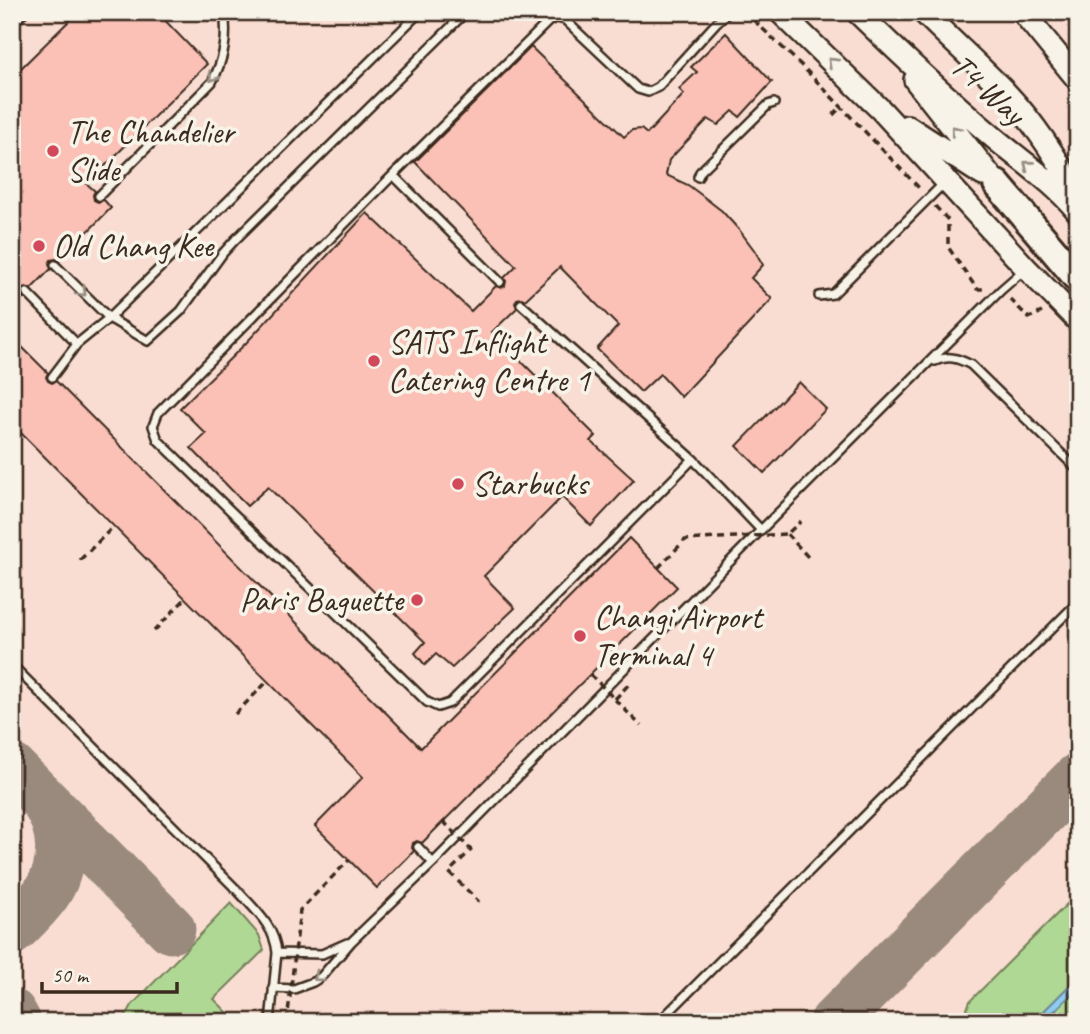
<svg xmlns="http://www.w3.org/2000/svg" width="1090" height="1034" font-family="Caveat,sans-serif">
	<rect width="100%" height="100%" fill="#f8e9de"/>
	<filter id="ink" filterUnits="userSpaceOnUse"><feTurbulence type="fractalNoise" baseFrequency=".0143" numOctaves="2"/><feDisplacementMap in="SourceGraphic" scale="14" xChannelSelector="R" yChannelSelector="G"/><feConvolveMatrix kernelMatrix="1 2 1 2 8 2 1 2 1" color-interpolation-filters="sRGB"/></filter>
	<g filter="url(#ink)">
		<path fill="#f9ddd2" d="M12 12H1078V1022H12Z"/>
		<path fill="#b0d895" stroke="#76815a" stroke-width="2" d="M1078 893V977L1033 1022H962L970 1001Z
			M231 903 259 935 264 950 214 999 237 1022H123L132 1005Z
			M1078 988V1022H1043Z"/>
		<path fill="#8fcbef" stroke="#6d8b9b" stroke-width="2" d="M1078 977V988L1043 1022H1033Z"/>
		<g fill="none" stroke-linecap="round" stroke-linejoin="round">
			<path stroke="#9a8a7e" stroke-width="49" d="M12 768 171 929
				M12 931C24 919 36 908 46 894 65 867 64 828 44 801
				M12 1013 17 1022
				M834 1022 1078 777"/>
		</g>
		<path fill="#fbc0b6" stroke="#3b2a1e" stroke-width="2" d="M78 12H157L207 64 87 184 95 191 93 195 94 200 98 202 104 200 111 208 59 261 56 259 51 260 49 264 51 269 31 289 26 287 22 289 21 294 23 298 12 308V77Z
			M726 33 772 82 740 117 733 111 718 125 708 119 669 160 666 175 688 185 700 194 722 211 740 231 755 251 763 265 751 278 772 299 681 397 660 374 641 392 597 349 618 326 560 267 525 300 522 298 517 299 515 303 517 308 492 332 596 436 591 441 634 480 591 526 562 497 484 576 515 608 452 668 436 654 425 665 415 653 425 642 268 487 247 506 191 448 206 434 180 408 246 343 367 213 471 311 496 286 501 288 505 286 506 281 504 278 516 266 415 162 531 47 624 137 632 130 641 129 647 134 684 94 679 89 697 72 691 67Z
			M12 337 48 373 46 377 48 381 52 383 56 381 421 748 629 538 677 587 422 843 417 841 413 843 412 848 414 851 377 888 315 826 363 777 12 424Z
			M799 382 826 409 764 473 737 446Z"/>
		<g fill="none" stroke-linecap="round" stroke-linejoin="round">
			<g stroke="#3b2a1e" stroke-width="12">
				<path id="service" d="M12 24 24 12
					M393 175 500 282
					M698 177 700 172 768 105 774 103
					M99 196 212 82C224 59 228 38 224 12
					M55 265 109 318 148 341 181 311 223 253 235 240 466 12
					M27 293 77 344
					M819 296 833 294 944 183
					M521 304 693 459 761 530
					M935 361C948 355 958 358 971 365L1078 470
					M52 377 77 344 109 318 420 12
					M693 459 450 703 438 707 427 702 158 440 153 426 158 413 393 175 549 21 556 18 565 20 638 89 648 92 658 87 717 22 729 12
					M12 665 237 890C254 909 275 926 277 953L270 1022
					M418 847 433 863
					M277 953 322 954 347 943
					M273 988 294 989 313 982 321 977 351 942 433 863 761 530 1001 290 1025 269
					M659 1022 1078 602"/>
			</g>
			<g stroke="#3b2a1e" stroke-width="26">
				<path id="secondary" d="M780 12 881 110 1026 268 1078 321
					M857 12C901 55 946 97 993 137 1021 161 1054 182 1078 212
					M923 12C951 40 981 67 1008 95 1036 125 1059 161 1078 197
					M1025 15 1078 80
					M915 80 997 184
					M907 126 983 175"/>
			</g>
			<g stroke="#3b2a1e" stroke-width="32">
				<path id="motorway" d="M997 184 1078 279"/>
			</g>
			<path stroke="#3b2a1e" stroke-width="3.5" stroke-dasharray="7 5" stroke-linecap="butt" d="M745 12 803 67 921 190
				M833 115 841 107
				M935 206 948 220V247L977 289H985
				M1010 299 1029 318 1042 312
				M787 534 808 557
				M615 699 631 682
				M287 1018 291 1022"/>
			<use href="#service" stroke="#f7f3e8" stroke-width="7"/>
			<use href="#secondary" stroke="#f7f3e8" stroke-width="21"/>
			<use href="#motorway" stroke="#f7f3e8" stroke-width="26"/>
			<path stroke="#3b2a1e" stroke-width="3.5" stroke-dasharray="7 5" stroke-linecap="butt" d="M12 440 20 432
				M80 560 114 526
				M658 568 685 540 787 534 801 521
				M154 631 186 598
				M590 674 641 726
				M235 714 268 681
				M443 821 471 850 449 872 479 902
				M287 1022 300 910 349 860"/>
		</g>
		<defs><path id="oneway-chevron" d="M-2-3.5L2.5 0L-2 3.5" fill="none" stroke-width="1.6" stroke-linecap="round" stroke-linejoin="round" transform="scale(1.75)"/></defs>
		<g stroke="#998e83">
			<use href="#oneway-chevron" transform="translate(832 62) rotate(-136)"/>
			<use href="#oneway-chevron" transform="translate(213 77) rotate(123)"/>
			<use href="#oneway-chevron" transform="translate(955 130) rotate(-128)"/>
			<use href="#oneway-chevron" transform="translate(1028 165) rotate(-141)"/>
			<use href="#oneway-chevron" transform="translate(82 292) rotate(45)"/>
			<use href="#oneway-chevron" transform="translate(318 977) rotate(143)"/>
		</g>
	</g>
	<g fill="#d1495b" stroke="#f7f3e8" stroke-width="2.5">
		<circle cx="53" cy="151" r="7"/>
		<circle cx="39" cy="246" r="7"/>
		<circle cx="374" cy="361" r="7"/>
		<circle cx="458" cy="484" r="7"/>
		<circle cx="417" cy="600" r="7"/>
		<circle cx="580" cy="636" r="7"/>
	</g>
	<g text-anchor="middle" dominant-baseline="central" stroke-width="7" stroke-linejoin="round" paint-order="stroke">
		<g font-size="33" fill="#3b2a1e" stroke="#f7f3e8">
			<text transform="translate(988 89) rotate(42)">T4 Way</text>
		</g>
		<g font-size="33" fill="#3b2a1e" stroke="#f7f3e8" text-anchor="start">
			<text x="67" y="132">The Chandelier<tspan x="67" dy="38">Slide</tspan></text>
			<text x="53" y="246">Old Chang Kee</text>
			<text x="388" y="342">SATS Inflight<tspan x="388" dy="38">Catering Centre 1</tspan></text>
			<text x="472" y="484">Starbucks</text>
			<text x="403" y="600" text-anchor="end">Paris Baguette</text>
			<text x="594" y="617">Changi Airport<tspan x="594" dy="38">Terminal 4</tspan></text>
		</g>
	</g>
	<rect width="1090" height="1034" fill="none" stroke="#f7f3e8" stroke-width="42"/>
	<rect x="21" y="21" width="1048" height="992" fill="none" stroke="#3b2a1e" stroke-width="2.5" filter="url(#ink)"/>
	<path d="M42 982v10h135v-10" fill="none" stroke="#3b2a1e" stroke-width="3.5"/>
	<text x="52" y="982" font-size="21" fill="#3b2a1e" stroke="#f7f3e8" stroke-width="5" paint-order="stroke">50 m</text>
</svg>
